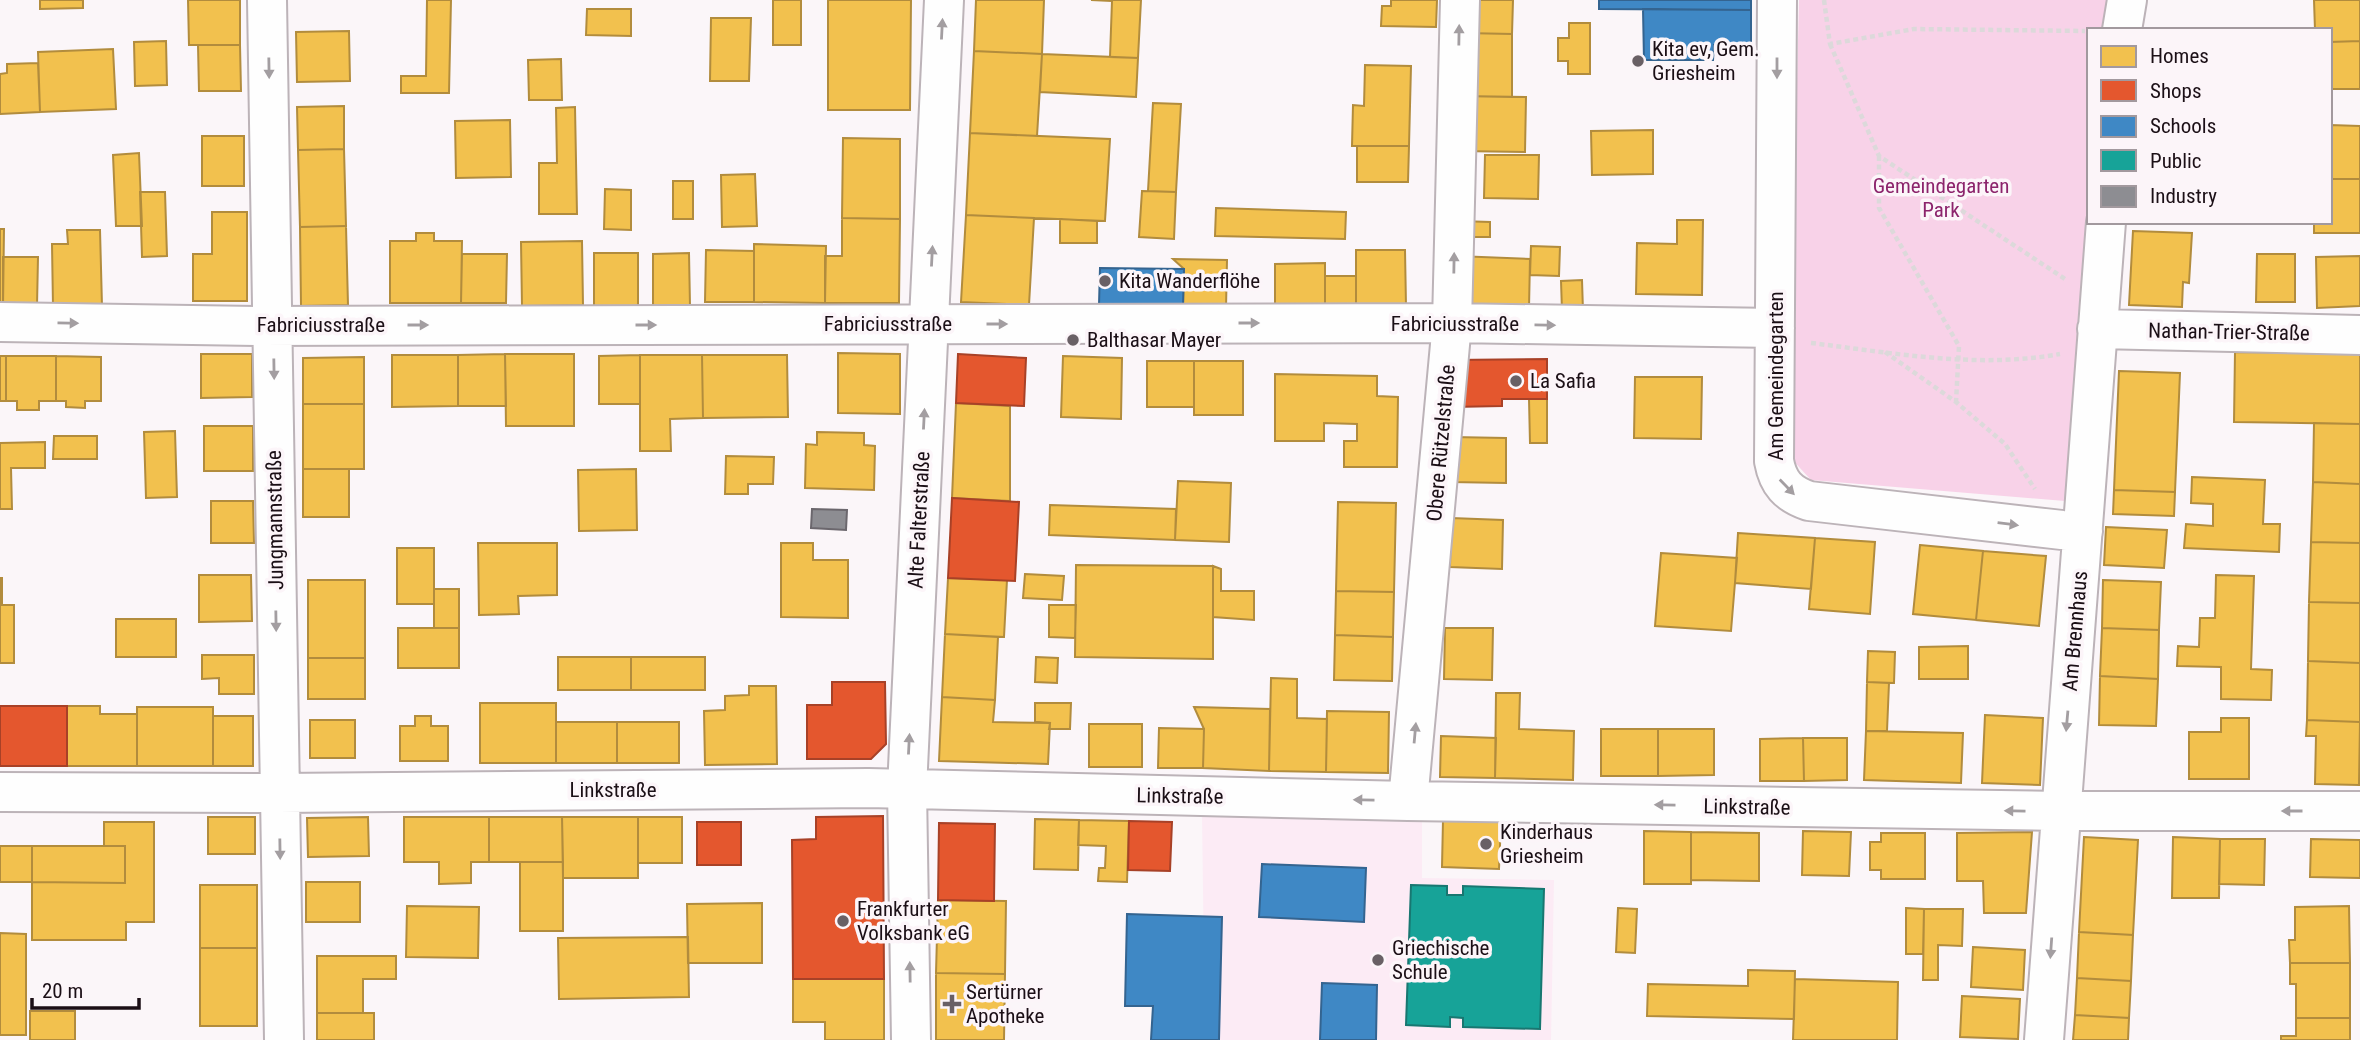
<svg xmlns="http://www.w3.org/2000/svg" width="2360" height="1040" font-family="'Roboto Condensed',sans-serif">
	<rect width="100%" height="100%" fill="#fbf6f9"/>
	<path fill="#fcebf5" d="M1202 815 1422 820V878L1554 880 1551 1040H1205Z"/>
	<path fill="#f8d2e8" d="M1799 0H2107L2104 30H2089V217L2065 501 1811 480 1788 455Z"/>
	<path fill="#f2c14e" stroke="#b28c3d" stroke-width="2" d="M40 0H83V8L40 9Z
		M188 0H240V45H189Z
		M427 0H451L449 93H401V76H426Z
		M773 0H801V45H773Z
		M828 0H911L910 110H828Z
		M976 0H1044L1042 54 974 51Z
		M1091 0H1141L1138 58 1110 57 1112 1Z
		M1391 0H1437L1436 27 1381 26 1382 6H1391Z
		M1464 0H1513L1512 34 1464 33Z
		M2314 0H2360V41L2330 42V30H2315Z
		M587 9H631V36L586 35Z
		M711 18H751L749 81H710Z
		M1569 23H1590V74H1568V61H1558V38H1569Z
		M349 31 350 81 297 82 296 32Z
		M1464 33 1512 34V97L1461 96Z
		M166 41 167 85 135 86 134 42Z
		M2360 41V89H2330V42Z
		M198 45H240L241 91H199Z
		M113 49 116 109 40 112 38 52Z
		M974 51 1042 54 1037 136 970 133Z
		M1042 54 1138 58 1136 97 1040 92Z
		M561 59 562 100H529L528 60Z
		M38 63 40 112 0 114V74L7 73V64Z
		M1365 65 1411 66 1409 146H1352L1353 105 1364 106Z
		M1461 96 1526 97 1525 152 1460 151Z
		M1153 103 1181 104 1176 192 1148 191Z
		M344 106V149L298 150 297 107Z
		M575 107 577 214H539V163H557L556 108Z
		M510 120 511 177 456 178 455 121Z
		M2330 125 2360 126V179H2330Z
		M1653 130V174L1592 175 1591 131Z
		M970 133 1110 139 1105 221 966 215Z
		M202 136H244V186H202Z
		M843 138 900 139V219L842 218Z
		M1357 146H1409L1408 182H1357Z
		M344 149 346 226 300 227 298 150Z
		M139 153 142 226H116L113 155Z
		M1485 155H1539L1538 199 1484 198Z
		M755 174 757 226 722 227 721 175Z
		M2330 179H2360V233H2314V222H2330Z
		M673 181H693V219H673Z
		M605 189 631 190V230L604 229Z
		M1142 191 1176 192 1174 239 1139 237Z
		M140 192H165L167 256 142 257Z
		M1216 208 1346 212 1345 239 1215 236Z
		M212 212H247V301H193V254H212Z
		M966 215 1034 218 1029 305 961 302Z
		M842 218 900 219 899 303H825V256H842Z
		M1060 219 1097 221V243H1060Z
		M1677 220H1703L1702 295 1636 294 1637 243 1677 244Z
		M1459 221 1490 222V237H1459Z
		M346 226 348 305 301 306 300 227Z
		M0 229H4L3 306H0Z
		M67 230H100L102 306 53 307 52 244H68Z
		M2133 231 2192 233 2189 283 2183 282 2182 307 2129 305Z
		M416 233H434V241H462L461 303H390V241H416Z
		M582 241 583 305 522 306 521 242Z
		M754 244 826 246 825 303 754 302Z
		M1531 246 1560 247 1559 276 1530 275Z
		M706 250 754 251V302H705Z
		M1356 250H1405L1406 306H1356Z
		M594 253H638V306H594Z
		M689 253 690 306 653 307V254Z
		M462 254H507L506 303H461Z
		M2257 254H2295V302H2256Z
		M1456 256 1530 259 1529 308 1454 306Z
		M2360 256V306L2317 308 2316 257Z
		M3 257H38L37 306H3Z
		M1173 259 1227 260 1226 308 1183 306 1184 269Z
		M1325 263V306L1275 307V264Z
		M1325 276H1356V306H1325Z
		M1582 280 1583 311H1562L1561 281Z
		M2235 352 2360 354V424L2234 422Z
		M838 353 900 354V414L838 413Z
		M201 354H252V397L201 398Z
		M505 354H574V426H506Z
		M505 354 506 406H458V355Z
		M392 355H458V406L392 407Z
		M640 355V404H599V356Z
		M640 355H702L703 418 670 419 671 451H640Z
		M702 355H787L788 417 703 418Z
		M0 356H6V401H0Z
		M6 356H56V401H39V410H17V401H6Z
		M56 356 101 357V401H85V408L66 407V401H56Z
		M1063 356 1122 358 1121 419 1061 417Z
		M364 357V404H303V358Z
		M1147 361H1194V407H1147Z
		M1194 361H1243V415H1194Z
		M2119 371 2180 373 2175 492 2114 490Z
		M1275 374 1377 376V396L1398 397 1397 467H1344V441H1357V424L1324 423V441H1275Z
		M1635 377H1702L1701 439 1634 438Z
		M1529 399H1547V443H1530Z
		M956 403 1010 406V501L952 498Z
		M303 404H364V469H303Z
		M2314 423 2360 424V484L2313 482Z
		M204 426H253V471H204Z
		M175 431 177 497 146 498 144 432Z
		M817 432 864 433V445L875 446 874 490 805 488 806 444 817 445Z
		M54 436H97V459H53Z
		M1452 437 1506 438V483L1451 482Z
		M45 442V468H11L12 509H0V443Z
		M726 456 774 457 773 484H748V494H725Z
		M303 469H349V517H303Z
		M636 469 637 530 579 531 578 470Z
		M2192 477 2265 480 2263 524H2280L2279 552 2184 548 2186 524 2213 526V504L2191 503Z
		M1178 481 1231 483 1229 542 1175 540Z
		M2313 482 2360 484V543L2311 542Z
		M2114 490 2175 492 2174 516 2113 514Z
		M211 501H253L254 543H211Z
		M1338 502 1396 503 1394 592 1336 591Z
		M1050 505 1176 509 1175 540 1049 535Z
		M1451 518 1503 520 1502 569 1450 567Z
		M2106 527 2167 530 2164 568 2104 565Z
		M1738 533 1815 538 1811 589 1735 583Z
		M1815 538 1875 542 1870 614 1809 609Z
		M2311 542 2360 543V603L2309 602Z
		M478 543H557V595L518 596 519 614 479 615Z
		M781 543H813V560H848V618L781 617Z
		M1920 545 1983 551 1976 620 1913 614Z
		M397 548H434V604H397Z
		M1983 551 2046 556 2039 626 1976 620Z
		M1661 553 1737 558 1731 631 1655 626Z
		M1076 565 1213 566V659L1075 657Z
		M1213 566 1221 569V591H1254V620L1213 617Z
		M1025 574 1064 576 1062 600 1023 598Z
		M199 575H251L252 621 199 622Z
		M2216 575 2254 576 2251 669 2272 670 2271 700 2221 699V667L2177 666 2178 646 2199 647 2200 618H2215Z
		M0 578H2V605H14V663H0Z
		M948 578 1007 580 1004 637 945 634Z
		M308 580H365V658H308Z
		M2103 580 2161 582 2159 630 2102 628Z
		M434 589H459V628H434Z
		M1336 591 1394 592 1393 637 1335 635Z
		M2309 602 2360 603V663L2308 661Z
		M1049 605H1076L1075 638 1049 637Z
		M116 619H176V657H116Z
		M398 628H459V668H398Z
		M1445 628H1493L1492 680 1444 679Z
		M2102 628 2159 630 2158 679 2100 676Z
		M945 634 998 637 995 700 942 697Z
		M1335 635 1393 637 1392 681 1334 680Z
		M1968 646V679H1919V647Z
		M1868 651 1895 652 1894 683 1867 682Z
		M202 655H254V694H219V678L202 679Z
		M558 657H631V690H558Z
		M631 657H705V690H631Z
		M1036 657 1058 658 1057 683 1035 682Z
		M308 658H365V699H308Z
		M2308 661 2360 663V722L2307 720Z
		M2100 676 2158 679 2156 726 2099 725Z
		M1271 678 1297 679V718L1327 719 1326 772 1269 771Z
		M1867 682 1889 683 1887 731H1866Z
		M749 686H776L777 764 705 765 704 711 725 710V696L749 695Z
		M1496 693H1520L1519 729 1574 731 1573 780 1495 778Z
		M942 697 995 700 993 722 1050 723 1048 764 939 761Z
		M480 703H556V763H480Z
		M1035 703H1071L1070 729H1049L1050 723 1035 722Z
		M67 706H100V714H137V766H67Z
		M137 707H213V766H137Z
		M1194 707 1270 709 1269 771 1203 768 1204 729Z
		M1327 711 1389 712 1388 773 1326 772Z
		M1985 715 2043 718 2040 785 1982 783Z
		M213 716H253V766H213Z
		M415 716H431V726H448V761H400V726H415Z
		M2221 718H2249V779H2189V732H2221Z
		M310 720H355V758H310Z
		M2307 720 2360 722 2359 785 2315 784 2316 736H2306Z
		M556 722H617V763H556Z
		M617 722H679V763H617Z
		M1089 724H1142V767H1089Z
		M1159 728 1204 729 1203 768H1158Z
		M1601 729H1658V776H1601Z
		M1658 729H1714V775L1658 776Z
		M1866 731 1963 733 1961 783 1864 780Z
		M1441 736 1496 738 1495 778 1440 777Z
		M1803 738H1847V780L1804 781Z
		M1803 738 1804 781H1760V739Z
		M208 817H255V854H208Z
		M368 817 369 856 308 857 307 818Z
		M404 817H489V862H471V883L439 884V862H404Z
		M489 817H562L563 862H489Z
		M562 817H638V878H563Z
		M638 817H682V863H638Z
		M1035 819 1079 820 1078 870 1034 869Z
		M1079 820 1129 821 1127 882 1098 881 1099 868H1105L1106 846 1078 845Z
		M1443 820 1501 822 1499 869 1442 867Z
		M104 822H154V922H126V940H32V882L125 883V846H104Z
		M1644 831 1691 832V884H1644Z
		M1803 831 1851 832 1849 876 1802 875Z
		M1691 832 1759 833V881L1691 880Z
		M2032 832 2026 913H1984L1983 881H1957V833Z
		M1881 833H1925V879H1881V870H1870V842H1881Z
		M2084 837 2138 840 2133 935 2079 932Z
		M2173 837 2220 839 2219 898H2172Z
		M2220 839H2265L2264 885 2219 884Z
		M2311 839 2360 840V878L2310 877Z
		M0 846H32V882H0Z
		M32 846H125V883L32 882Z
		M520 862H563V931H520Z
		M306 882H360V922H306Z
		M200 885H257V948H200Z
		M938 900 1006 901 1005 974 936 973Z
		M762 903V963H688L687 904Z
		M407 906 479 907 478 958 406 957Z
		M2349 906 2350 963H2290L2289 940H2295V907Z
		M1618 908 1637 909 1635 953 1616 952Z
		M1906 908 1924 909 1923 954H1906Z
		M1924 909H1963L1962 946 1938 945V980H1923Z
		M2079 932 2133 935 2131 981 2077 978Z
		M0 933 26 934V1035H0Z
		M688 937 689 997 559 999 558 938Z
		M1973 947 2025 950 2023 990 1971 987Z
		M200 948H257V1026H200Z
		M317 956H396V979H363V1013H317Z
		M2290 963H2350V1018H2296V984H2290Z
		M1748 970 1795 971 1794 1019 1647 1016 1648 984 1748 986Z
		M936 973 1005 974 1004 1040H936Z
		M2077 978 2131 981 2129 1018 2075 1015Z
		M793 979H884V1040H825V1022H793Z
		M1795 979 1898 982 1897 1040H1793Z
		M1962 996 2020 999 2018 1039 1960 1037Z
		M30 1011H75V1040H30Z
		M317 1013H374V1040H317Z
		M2075 1015 2129 1018 2128 1040H2073Z
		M2296 1018H2350V1040H2281V1036H2296Z"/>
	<path fill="#e4572e" stroke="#a84127" stroke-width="2" d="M958 354 1026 358 1024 406 956 403Z
		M1547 359V399H1502V406L1452 407 1451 360Z
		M952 498 1019 502 1015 581 948 578Z
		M832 682H885L886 744 871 759H807V705H832Z
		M0 706H67V766H0Z
		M883 816 884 979H793L792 840 816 839V817Z
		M1129 821 1172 822 1170 871 1128 870Z
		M697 822H741V865H697Z
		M939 823 995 824 994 901 938 900Z"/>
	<path fill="#3f88c5" stroke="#346490" stroke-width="2" d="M1599 0H1751V10L1599 9Z
		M1643 9 1751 10V45H1714L1713 60H1644Z
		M1100 268 1184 269 1183 306 1099 305Z
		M1262 864 1366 868 1364 922 1259 917Z
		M1127 914 1222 917 1219 1040H1151L1153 1006H1125Z
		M1322 983 1377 985 1376 1040H1320Z"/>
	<path fill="#17a398" stroke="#187771" stroke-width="2" d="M1411 885 1447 886V895H1463V886L1544 889 1540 1029 1463 1027V1018L1450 1017V1027L1406 1025Z"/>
	<path fill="#8d8d92" stroke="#6b676d" stroke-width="2" d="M812 509 847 510 846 530 811 528Z"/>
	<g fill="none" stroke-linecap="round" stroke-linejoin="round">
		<g stroke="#bcb3b8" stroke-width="42">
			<path id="minor" d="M267 0 284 1040
				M1777 0 1774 461C1778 483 1788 494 1809 501L2062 530 2083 531
				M2122 30 2127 0
				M0 322 260 326 1452 323 1775 328
				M2097 329 2360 335
				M0 792 279 793 868 788 1408 801 2060 811H2360
				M1408 801 1452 323 1460 0
				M911 1040 907 789 944 0
				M2044 1040 2106 222"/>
		</g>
		<path stroke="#dcd9da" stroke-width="4.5" stroke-dasharray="5 3.5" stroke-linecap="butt" d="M1824 0 1830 44 1914 29 2085 31
			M1830 44 1879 156 2065 279
			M1879 156V208L1959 346 1956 402
			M1811 343C1894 353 1977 369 2060 354
			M1885 352 1956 402 2005 444 2035 489"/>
		<use href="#minor" stroke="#fefefe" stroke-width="38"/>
	</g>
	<defs><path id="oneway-solid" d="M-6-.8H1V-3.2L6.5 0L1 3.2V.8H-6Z" transform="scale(1.75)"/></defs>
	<g fill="#a39ea1">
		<use href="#oneway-solid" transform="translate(942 29) rotate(-87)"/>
		<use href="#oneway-solid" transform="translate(1459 35) rotate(-89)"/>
		<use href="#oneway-solid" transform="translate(269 68) rotate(89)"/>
		<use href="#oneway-solid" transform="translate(1777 68) rotate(90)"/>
		<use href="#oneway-solid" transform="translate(932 256) rotate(-87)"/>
		<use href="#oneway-solid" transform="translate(1454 263) rotate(-89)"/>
		<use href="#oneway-solid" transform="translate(68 323) rotate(1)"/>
		<use href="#oneway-solid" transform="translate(1249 323)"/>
		<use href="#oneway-solid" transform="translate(997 324)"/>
		<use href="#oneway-solid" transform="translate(418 325)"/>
		<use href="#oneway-solid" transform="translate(646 325)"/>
		<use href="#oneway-solid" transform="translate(1545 325) rotate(1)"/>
		<use href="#oneway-solid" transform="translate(274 369) rotate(89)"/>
		<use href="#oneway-solid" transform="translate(924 419) rotate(-87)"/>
		<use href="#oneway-solid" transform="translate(1787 487) rotate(46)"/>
		<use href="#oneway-solid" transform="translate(2008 524) rotate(7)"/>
		<use href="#oneway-solid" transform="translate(276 621) rotate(89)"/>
		<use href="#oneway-solid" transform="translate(2067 721) rotate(95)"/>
		<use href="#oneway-solid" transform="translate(1415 733) rotate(-85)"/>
		<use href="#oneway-solid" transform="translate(909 744) rotate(-87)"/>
		<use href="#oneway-solid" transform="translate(1364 800) rotate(-179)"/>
		<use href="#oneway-solid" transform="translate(1665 805) rotate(-179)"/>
		<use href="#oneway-solid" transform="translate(2015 811) rotate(-179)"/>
		<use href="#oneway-solid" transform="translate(2292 811) rotate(180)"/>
		<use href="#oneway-solid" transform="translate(280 849) rotate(89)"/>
		<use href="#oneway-solid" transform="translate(2051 948) rotate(94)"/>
		<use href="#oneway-solid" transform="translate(910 972) rotate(-91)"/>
	</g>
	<g fill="#696065" stroke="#fcf5f9" stroke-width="2.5">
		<circle cx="1638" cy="61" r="7"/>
		<circle cx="1105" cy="281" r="7"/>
		<circle cx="1073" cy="340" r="7"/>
		<circle cx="1516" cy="381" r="7"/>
		<circle cx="1486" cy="844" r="7"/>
		<circle cx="843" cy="921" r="7"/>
		<circle cx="1378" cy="960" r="7"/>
		<path d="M948.5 993.5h7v7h7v7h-7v7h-7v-7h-7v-7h7z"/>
	</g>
	<g text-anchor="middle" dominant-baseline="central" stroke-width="7" stroke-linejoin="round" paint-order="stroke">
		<g font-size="21" fill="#1b0f16" stroke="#fcf5f9" text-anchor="start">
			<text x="1652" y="49">Kita ev, Gem.<tspan x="1652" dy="24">Griesheim</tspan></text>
			<text x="1119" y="281">Kita Wanderflöhe</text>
			<text x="1087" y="340">Balthasar Mayer</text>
			<text x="1530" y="381">La Safia</text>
			<text x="1500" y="832">Kinderhaus<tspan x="1500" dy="24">Griesheim</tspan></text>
			<text x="857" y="909">Frankfurter<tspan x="857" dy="24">Volksbank eG</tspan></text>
			<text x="1392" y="948">Griechische<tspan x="1392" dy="24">Schule</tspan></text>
			<text x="966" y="992">Sertürner<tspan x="966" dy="24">Apotheke</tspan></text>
		</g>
		<g font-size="21" fill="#8c246c" stroke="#fcf5f9">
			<text x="1941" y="186">Gemeindegarten<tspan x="1941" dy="24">Park</tspan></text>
		</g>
		<g font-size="21" fill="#1b0f16" stroke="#fcf5f9">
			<text x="888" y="324">Fabriciusstraße</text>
			<text x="1455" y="324">Fabriciusstraße</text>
			<text x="321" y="325">Fabriciusstraße</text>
			<text transform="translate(2229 332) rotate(1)">Nathan-Trier-Straße</text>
			<text transform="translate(1776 376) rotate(-90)">Am Gemeindegarten</text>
			<text transform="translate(1441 443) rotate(-85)">Obere Rützelstraße</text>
			<text transform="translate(275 520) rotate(-91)">Jungmannstraße</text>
			<text transform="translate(919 520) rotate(-87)">Alte Falterstraße</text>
			<text transform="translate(2075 631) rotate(-85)">Am Brennhaus</text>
			<text x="613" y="790">Linkstraße</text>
			<text transform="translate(1180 796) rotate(1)">Linkstraße</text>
			<text transform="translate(1747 807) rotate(1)">Linkstraße</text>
		</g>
	</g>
	<rect x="2087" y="28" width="245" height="196" fill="#fcf5f9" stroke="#a2999e" stroke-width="2"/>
	<rect x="2101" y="46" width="35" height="21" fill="#f2c14e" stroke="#a2999e" stroke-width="2"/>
	<text x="2150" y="63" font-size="21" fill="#1b0f16">Homes</text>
	<rect x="2101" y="80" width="35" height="21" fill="#e4572e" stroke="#a2999e" stroke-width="2"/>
	<text x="2150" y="98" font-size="21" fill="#1b0f16">Shops</text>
	<rect x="2101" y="116" width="35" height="21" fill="#3f88c5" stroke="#a2999e" stroke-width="2"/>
	<text x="2150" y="133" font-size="21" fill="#1b0f16">Schools</text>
	<rect x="2101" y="150" width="35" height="21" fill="#17a398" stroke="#a2999e" stroke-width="2"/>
	<text x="2150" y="168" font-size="21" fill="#1b0f16">Public</text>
	<rect x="2101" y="186" width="35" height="21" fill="#8d8d92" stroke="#a2999e" stroke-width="2"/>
	<text x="2150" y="203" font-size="21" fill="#1b0f16">Industry</text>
	<path d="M32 998v10h107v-10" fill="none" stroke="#1b0f16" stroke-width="3.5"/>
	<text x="42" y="998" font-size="21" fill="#1b0f16" stroke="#fcf5f9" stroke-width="5" paint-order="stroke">20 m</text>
</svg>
